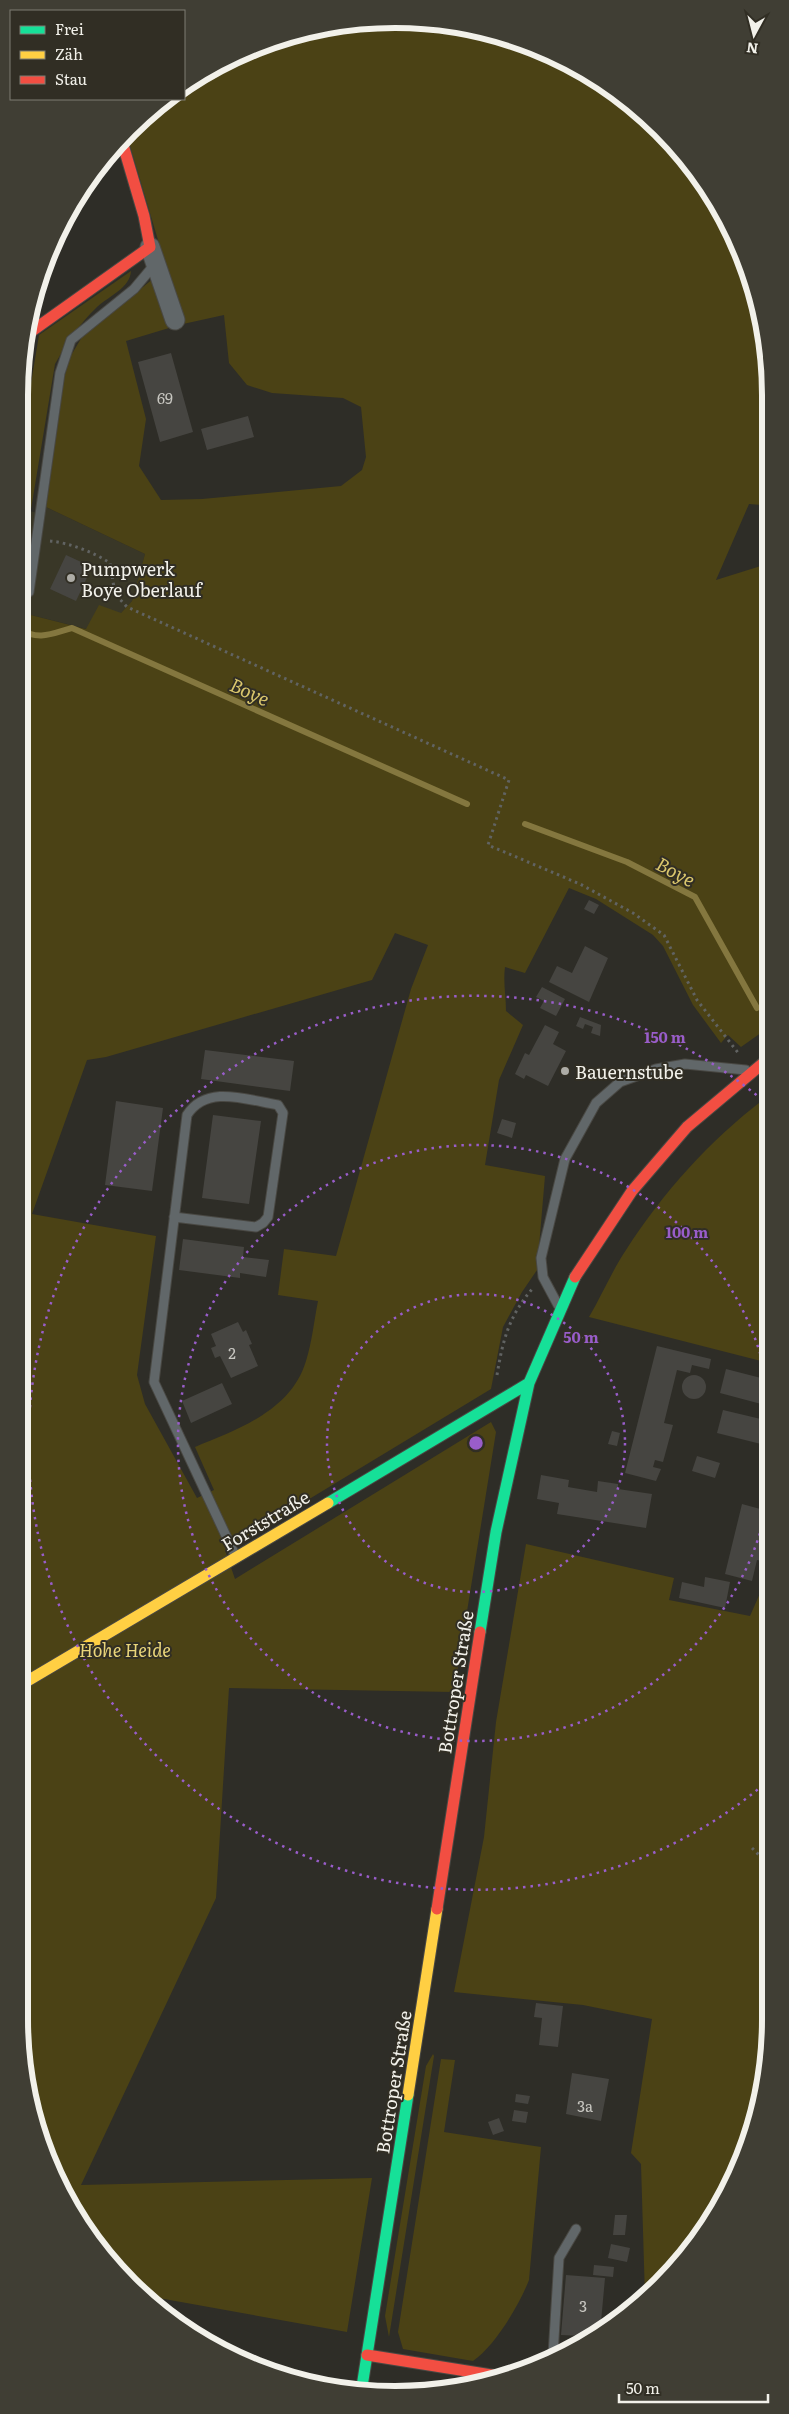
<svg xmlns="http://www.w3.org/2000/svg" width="789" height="2414" font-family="Literata,serif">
	<rect width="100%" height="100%" fill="#2e2d27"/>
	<path fill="#393727" d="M46 507 145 554 132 601 121 613 87 629 19 612V582L30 511 44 515Z"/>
	<path fill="#4b4215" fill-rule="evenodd" d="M395 19 468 26 582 69 677 147 732 229 767 345V496L762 505 749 504 716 580 767 564 768 1028 741 1047 728 1035 721 1043 693 1005 663 946 653 935 596 899 569 888 525 973 505 967C503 983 506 995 506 1011L523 1025 499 1080 485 1165 545 1176 537 1270 522 1292 503 1327 491 1389 225 1550 235 1579 491 1422 496 1432 454 1692 229 1688 216 1898 81 2185 372 2178 347 2332 142 2295 112 2267 47 2163 26 2093 19 2019V612L86 629 99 605 121 613 132 601 145 554 46 507 64 378 70 357 82 337 154 278 169 328 126 341 146 419 139 466 161 500 202 499 341 486 362 470 366 457 361 407 343 398 272 393 247 385 229 363 224 315 183 324 128 139 129 129 165 99H184V84L186 82 251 47 321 26ZM395 933 428 945 411 989 336 1256 284 1249 278 1295 318 1301C314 1321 312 1342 306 1361 291 1411 238 1429 195 1447L214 1490 197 1498 145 1404 137 1375 156 1236 32 1214 87 1060 106 1057 372 980Z
		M131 271C130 288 109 296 97 307 79 324 67 343 55 364L19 582V456L39 335Z
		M768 1096 769 1363 589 1317C602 1295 612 1271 626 1250 664 1191 712 1138 768 1096Z
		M526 1544 674 1578 669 1600 750 1616 769 1573 770 2019 763 2093 742 2164 707 2228 660 2285 645 2297 641 2164 631 2153 652 2019 583 2005 454 1992 484 1837 496 1722Z
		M433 2054 434 2056 389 2337 385 2316 426 2066Z
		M441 2059 455 2060 444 2132 541 2147 529 2280C518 2308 493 2348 473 2361L403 2349 398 2332Z"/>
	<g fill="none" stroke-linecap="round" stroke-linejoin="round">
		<path stroke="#84773f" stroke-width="6" d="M19 629C39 641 51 634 72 628L467 804
			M525 824 627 862 695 897 757 1008"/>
	</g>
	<path fill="#464541" d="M171 353 193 432 160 442 138 362Z
		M248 416 254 437 207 450 201 429Z
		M66 555 92 567 76 601 50 589Z
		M589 900 599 905 594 914 584 909Z
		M585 946 608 958 589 1002 549 982 557 966 572 973Z
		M542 987 565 999 556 1016 540 1008 544 1001 536 997Z
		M580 1017 601 1025 600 1036 591 1033 593 1027 585 1024 583 1029 576 1026Z
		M545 1025 559 1032 553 1044 566 1051 548 1086 526 1075 524 1079 515 1074 525 1053 529 1055Z
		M205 1050 294 1061 290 1091 201 1079Z
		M116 1101 163 1108 152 1191 105 1185Z
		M213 1115 261 1121 249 1204 202 1198Z
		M502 1119 516 1123 512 1138 497 1133Z
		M183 1239 244 1247 243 1257 269 1260 266 1277 240 1273V1278L179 1270Z
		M238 1322 243 1332 246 1330 252 1344 249 1345 258 1366 231 1378 220 1356 215 1358 211 1348 216 1346 211 1334Z
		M657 1346 711 1359 709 1369 692 1365 690 1373 677 1370 664 1423 673 1425 663 1462 655 1460 653 1467 661 1469 656 1481 625 1473Z
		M726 1369 769 1380V1406L720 1393Z
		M682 1387a12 12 0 1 1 24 0a12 12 0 1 1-24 0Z
		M222 1383 232 1404 191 1423 182 1401Z
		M723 1410 769 1421V1446L717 1433Z
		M612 1431 620 1433 617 1446 608 1444Z
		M697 1456 720 1463 715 1478 692 1471Z
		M541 1475 569 1480 568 1487 597 1492 598 1481 618 1484V1489L652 1494 646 1528 557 1514 559 1503 537 1499Z
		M742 1504 768 1511 765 1525 769 1526V1563L757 1560 752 1581 725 1574Z
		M705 1577 730 1582 725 1608 679 1598 682 1582 704 1587Z
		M536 2003 563 2006 558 2047 539 2045 542 2018 534 2017Z
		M572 2073 609 2079 601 2121 566 2114Z
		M516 2094 530 2096 528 2104 515 2102Z
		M514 2110 528 2112 526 2123 512 2121Z
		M499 2118 504 2131 493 2135 488 2122Z
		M615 2215H627L625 2235H613Z
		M611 2244 630 2248 627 2262 608 2258Z
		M594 2265 614 2267 613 2277 593 2275Z
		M566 2275 605 2278 600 2333 582 2342V2336L561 2335Z
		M222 2349 256 2355 254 2364 228 2356 221 2352Z"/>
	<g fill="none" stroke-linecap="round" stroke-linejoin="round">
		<g stroke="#494843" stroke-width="11">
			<path id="lane" d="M29 592 60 373 71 340 134 289 155 264
				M174 1217 256 1227 263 1223 268 1217 283 1113 278 1105C247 1100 207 1084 187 1115L154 1382 235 1555
				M558 1305 543 1277 541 1258 565 1159 596 1103 620 1082 656 1069 685 1064 746 1070
				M553 2355 559 2258 576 2229"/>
		</g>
		<g stroke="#494843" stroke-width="21">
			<path id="street" d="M150 247 175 320"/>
		</g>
		<g stroke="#494843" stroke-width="13">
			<path id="fast" d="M328 1503 529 1383
				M480 1632 496 1532 529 1383 575 1277
				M361 2393 408 2095"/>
		</g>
		<g stroke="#494843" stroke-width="13">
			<path id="slow" d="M19 1686 328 1503
				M408 2095 437 1909"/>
		</g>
		<g stroke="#494843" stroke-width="13">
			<path id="jam" d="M32 331 150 247 144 216 121 138
				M575 1277 632 1191 687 1127 768 1059
				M437 1909 480 1632
				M367 2355 504 2377"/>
		</g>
		<path stroke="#616362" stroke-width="3" stroke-dasharray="2.5 4" stroke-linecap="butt" d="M50 541C70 543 93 552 110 563L115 594 127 607 509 780 488 845 580 884 633 913 664 935 697 1000 739 1054
			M497 1375C503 1339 509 1316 533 1288
			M752 1848 770 1866"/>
		<use href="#lane" stroke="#616769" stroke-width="9"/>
		<use href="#street" stroke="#616769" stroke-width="19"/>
		<use href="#fast" stroke="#16e098" stroke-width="11"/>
		<use href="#slow" stroke="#ffcf43" stroke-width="11"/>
		<use href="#jam" stroke="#f24e42" stroke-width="11"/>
	</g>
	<g fill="none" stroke="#995dca" stroke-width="2.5" stroke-dasharray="2.5 5">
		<circle cx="476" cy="1443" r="149"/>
		<path d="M769 1497A298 298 0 1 1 769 1389"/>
		<path d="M769 1780A447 447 0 1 1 766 1103"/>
	</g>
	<g fill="#adaca6" stroke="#312e24" stroke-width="2">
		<circle cx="71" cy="578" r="5"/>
		<circle cx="565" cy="1071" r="5"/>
	</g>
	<g text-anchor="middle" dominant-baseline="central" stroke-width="4" stroke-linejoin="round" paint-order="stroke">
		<g font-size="15" fill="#c7c6c0">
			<text x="165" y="397">69</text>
			<text x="232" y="1352">2</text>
			<text x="585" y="2105">3a</text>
			<text x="583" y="2305">3</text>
		</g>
		<g font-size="18" fill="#f2f1ea" stroke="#312e24" text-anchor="start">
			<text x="81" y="568">Pumpwerk<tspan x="81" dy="21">Boye Oberlauf</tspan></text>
			<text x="575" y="1071">Bauernstube</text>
		</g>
		<g font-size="18" fill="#f2f1ea" stroke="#312e24">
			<text transform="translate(265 1520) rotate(-31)">Forststraße</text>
			<text transform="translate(455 1682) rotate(-81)">Bottroper Straße</text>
			<text transform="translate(393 2082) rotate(-81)">Bottroper Straße</text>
		</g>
		<g font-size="18" font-style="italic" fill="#e9d57a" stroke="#312e24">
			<text x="125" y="1649">Hohe Heide</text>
		</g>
		<g font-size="19" font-style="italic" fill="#dac66c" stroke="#312e24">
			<text transform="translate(250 691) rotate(24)">Boye</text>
			<text transform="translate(676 871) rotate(28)">Boye</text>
		</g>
	</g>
	<path d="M0 0H789V2414H0ZM395 28H395A367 367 0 0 1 762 395V2019A367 367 0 0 1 395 2386H395A367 367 0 0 1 28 2019V395A367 367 0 0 1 395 28Z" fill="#403e34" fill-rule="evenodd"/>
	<path fill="none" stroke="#f2f1ea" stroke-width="6" d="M395 28H395A367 367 0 0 1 762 395V2019A367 367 0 0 1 395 2386H395A367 367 0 0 1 28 2019V395A367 367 0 0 1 395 28Z"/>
	<circle cx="476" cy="1443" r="8" fill="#995dca" stroke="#312e24" stroke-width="2.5"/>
	<g font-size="15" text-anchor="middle" font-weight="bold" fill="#995dca" stroke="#312e24" stroke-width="4" stroke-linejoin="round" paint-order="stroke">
		<text x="665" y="1043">150 m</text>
		<text x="687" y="1238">100 m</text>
		<text x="581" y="1343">50 m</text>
	</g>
	<rect x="10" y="10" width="175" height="90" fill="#312e24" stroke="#7e7c73"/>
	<rect x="20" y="26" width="25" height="8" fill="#16e098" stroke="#7e7c73"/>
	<text x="55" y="35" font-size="15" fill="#f2f1ea">Frei</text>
	<rect x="20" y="51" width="25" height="8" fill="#ffcf43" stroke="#7e7c73"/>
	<text x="55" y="60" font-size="15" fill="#f2f1ea">Zäh</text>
	<rect x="20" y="76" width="25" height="8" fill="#f24e42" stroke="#7e7c73"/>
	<text x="55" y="85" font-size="15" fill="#f2f1ea">Stau</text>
	<g transform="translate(754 35) rotate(187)" stroke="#312e24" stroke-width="4" paint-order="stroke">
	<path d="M0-4L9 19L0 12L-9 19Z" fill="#f2f1ea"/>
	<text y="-8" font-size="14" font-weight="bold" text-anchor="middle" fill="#f2f1ea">N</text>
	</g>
	<path d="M619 2394v8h149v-8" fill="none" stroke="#f2f1ea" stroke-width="2.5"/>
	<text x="626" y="2394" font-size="15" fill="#f2f1ea" stroke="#312e24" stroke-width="4" paint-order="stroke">50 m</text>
</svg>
